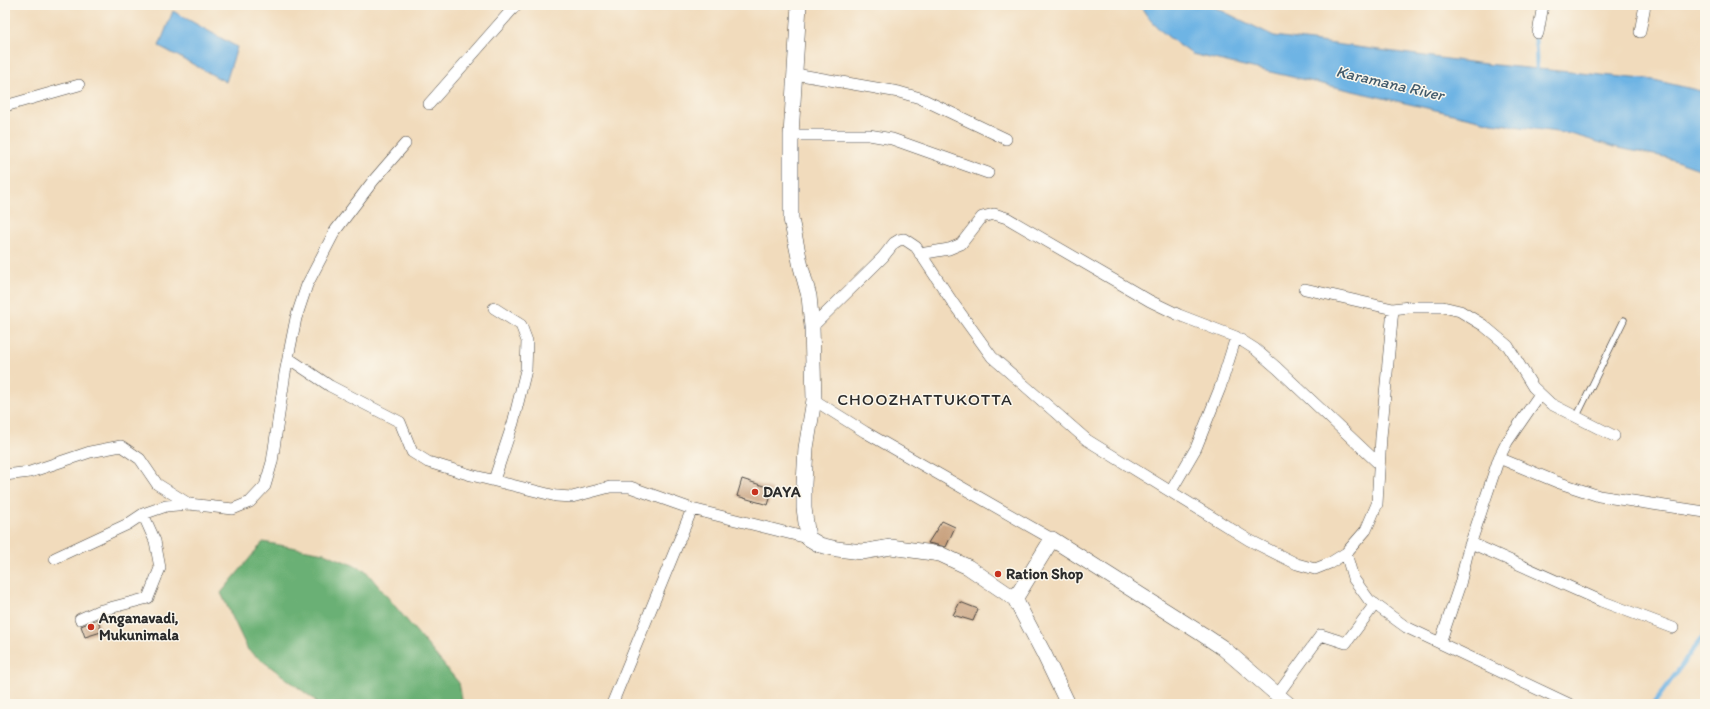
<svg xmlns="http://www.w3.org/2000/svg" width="1710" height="709" font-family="Itim,sans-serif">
	<rect width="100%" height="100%" fill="#fbf7ec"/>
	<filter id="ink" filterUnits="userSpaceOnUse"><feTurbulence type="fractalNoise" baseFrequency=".025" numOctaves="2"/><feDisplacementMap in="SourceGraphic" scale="8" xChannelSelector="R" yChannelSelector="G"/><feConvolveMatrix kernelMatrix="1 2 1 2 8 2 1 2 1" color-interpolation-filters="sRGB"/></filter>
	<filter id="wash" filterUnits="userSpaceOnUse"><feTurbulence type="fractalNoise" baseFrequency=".012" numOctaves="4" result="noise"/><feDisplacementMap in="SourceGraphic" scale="16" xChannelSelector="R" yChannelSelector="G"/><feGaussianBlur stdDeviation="0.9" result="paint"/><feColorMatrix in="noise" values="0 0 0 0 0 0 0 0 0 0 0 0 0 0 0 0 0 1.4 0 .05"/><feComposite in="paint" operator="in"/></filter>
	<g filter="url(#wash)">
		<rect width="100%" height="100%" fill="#f1dbbc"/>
		<path fill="#6ab075" stroke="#4a6e50" d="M263 542 324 553 365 570 459 683 463 704H316L315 700 248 650 221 593Z"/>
		<path fill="#6eb4e4" stroke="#4c7088" d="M1140 5H1210L1274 36 1485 64 1654 80 1705 92V171L1665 157 1618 148 1571 134 1492 123 1192 54C1171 39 1153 28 1140 5Z
			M173 11 237 47 226 82 159 46Z"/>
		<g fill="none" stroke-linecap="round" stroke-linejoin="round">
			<path stroke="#6eb4e4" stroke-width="4" d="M1534 5 1537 74
				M1654 704 1705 633"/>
		</g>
		<g id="blocks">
			<path fill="#c8a07d" d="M742 479 773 489 768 505 737 496Z
				M942 521 955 527 946 547 928 543Z
				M960 602 978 609 973 621 953 615Z
				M98 619 101 632 85 637 81 626Z"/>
		</g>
	</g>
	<g filter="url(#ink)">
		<use href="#blocks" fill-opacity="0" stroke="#494541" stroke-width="1"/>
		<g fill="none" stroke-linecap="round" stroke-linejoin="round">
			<g stroke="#494541" stroke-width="7">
				<path id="lane" d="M1576 418 1624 320"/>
			</g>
			<g stroke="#494541" stroke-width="12">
				<path id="street" d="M1640 32 1645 5
					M1538 33 1543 5
					M795 74 899 92 920 98 1006 139
					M429 104 516 5
					M5 106 79 85
					M791 135H869L892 139 988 173
					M920 254 949 249 961 244 982 217 994 214 1007 218 1150 301 1179 315 1236 337 1255 349 1277 368 1379 464
					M1305 289 1393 309 1409 307H1443L1460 311 1483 325 1508 346 1533 387 1551 404 1614 436
					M812 327 883 257 894 243 899 240 904 239 916 247 953 303 992 357 1087 440 1249 540 1297 564 1315 569 1330 563 1346 553 1366 530 1377 504 1381 437 1393 309
					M288 358 330 386 400 422 412 452 428 462 471 475 556 496 572 497 610 487H630L692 509 808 538
					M814 400 865 432 1052 539
					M1499 458 1557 482 1599 496 1705 512
					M5 475 30 472 90 452 121 446 140 459 157 484 189 504
					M494 480 513 423 526 370 527 341 521 325 494 308
					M1171 491 1196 448 1220 388 1236 337
					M1471 543 1601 601 1673 628
					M1346 553 1353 578 1369 600 1406 627 1569 704
					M55 558 128 524 143 514 166 506 189 504 233 509 250 502 265 486 272 462 285 373 296 318 307 285 335 231 373 181 405 144
					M80 619 98 611 148 598 160 568 155 541 143 514
					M1440 643 1460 584 1468 551 1499 458 1507 442 1540 394
					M1278 694 1321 635 1346 643 1375 604
					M612 704 692 509"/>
			</g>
			<g stroke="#494541" stroke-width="16">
				<path id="secondary" d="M799 5 791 135V219L801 267 809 296 812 327 814 400 806 448 804 484V508L808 538 820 545 837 549 862 552 891 547 940 554 968 567 1015 599 1044 654 1068 704
					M1015 599 1052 539 1202 634 1223 648 1288 704"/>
			</g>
			<use href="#lane" stroke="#fff" stroke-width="5.5"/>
			<use href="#street" stroke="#fff" stroke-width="11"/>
			<use href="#secondary" stroke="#fff" stroke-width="15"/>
		</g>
	</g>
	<g fill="#c8321e" stroke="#fbf7ec" stroke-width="1.5">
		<circle cx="755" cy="492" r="4"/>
		<circle cx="998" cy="574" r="4"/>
		<circle cx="91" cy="627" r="4"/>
	</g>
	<g text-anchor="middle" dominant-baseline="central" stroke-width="3" stroke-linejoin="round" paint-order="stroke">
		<g font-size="15" font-weight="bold" fill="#2b2b2b" stroke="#fbf7ec" text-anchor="start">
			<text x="763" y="492">DAYA</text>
			<text x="1006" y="574">Ration Shop</text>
			<text x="99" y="618">Anganavadi,<tspan x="99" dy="17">Mukunimala</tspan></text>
		</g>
		<g font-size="16" font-style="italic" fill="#425b6c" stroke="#fbf7ec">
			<text transform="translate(1390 83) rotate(13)">Karamana River</text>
		</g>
		<g font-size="17" letter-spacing="1" fill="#2b2b2b" stroke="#fbf7ec">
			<text x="925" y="399">CHOOZHATTUKOTTA</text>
		</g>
	</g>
	<rect width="1710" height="709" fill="none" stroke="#fbf7ec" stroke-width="20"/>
</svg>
